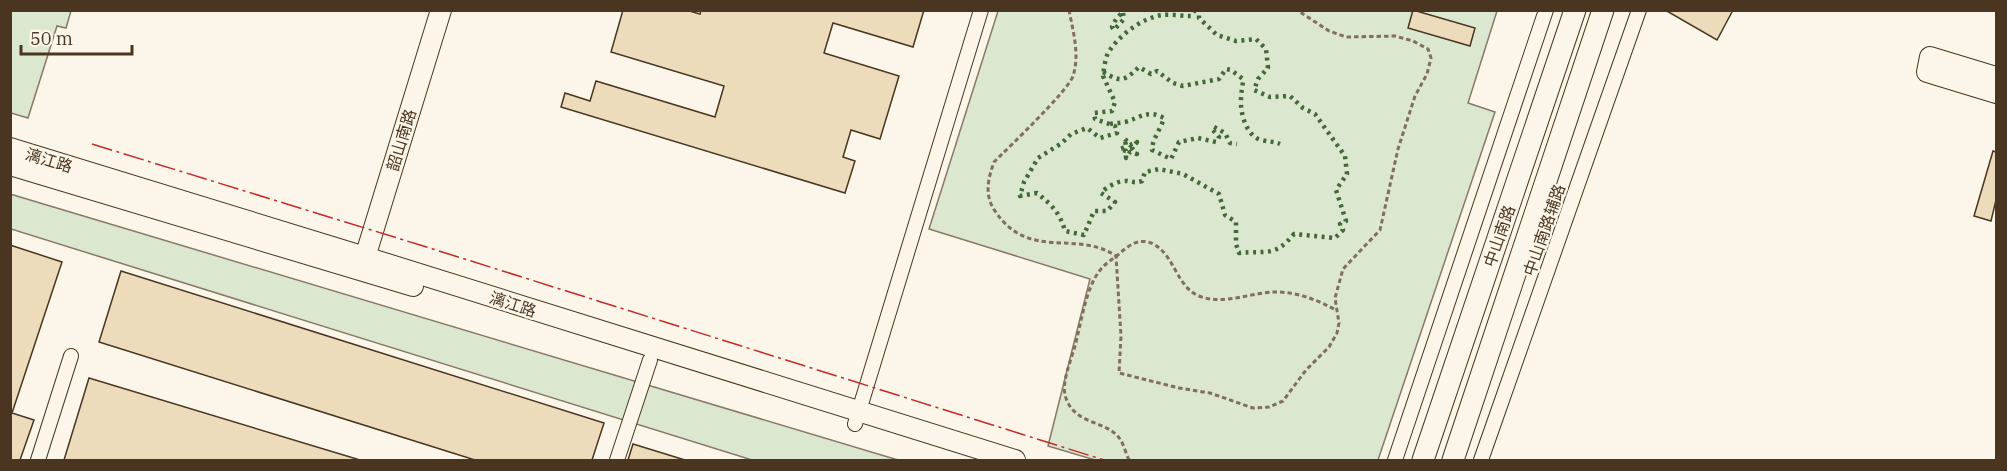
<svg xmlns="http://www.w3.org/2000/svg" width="2007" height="471" font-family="'IBM Plex Serif','Noto Sans SC',serif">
	<rect width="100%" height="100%" fill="#fbf6e9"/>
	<path fill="#dce7d0" stroke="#887966" stroke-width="1.5" d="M10 11H71L66 28 57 26 28 118 11 113Z
		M998 11H1497L1468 103 1495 112 1378 460H1095L1048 446 1090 279 929 229Z
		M10 194 898 460H752L11 229Z"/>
	<path fill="#ecdcbc" stroke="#4a3520" stroke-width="1.5" d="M623 10H686L700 14 701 10H924L913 47 833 23 824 53 899 76 880 139 851 130 843 157 855 161 845 193 561 107 565 93 590 101 596 81 715 117 724 86 611 52Z
		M1413 10 1475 28 1470 46 1408 28Z
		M1665 10H1733L1717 40Z
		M1993 151 1996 152V200L1991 221 1974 216Z
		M10 245 62 262 12 413 34 420 20 460H10Z
		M121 271 604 423 592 460H475L99 342Z
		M89 378 360 460H64Z
		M633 444 685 460H628Z"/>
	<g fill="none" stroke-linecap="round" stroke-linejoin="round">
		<g stroke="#4a3520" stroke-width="16">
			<path id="street" d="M855 424 981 10
				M38 460 71 356
				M617 460 650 360
				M1395 460 1546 10
				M1481 460 1639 10"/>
		</g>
		<g stroke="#4a3520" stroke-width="22">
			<path id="secondary" d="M1996 77 1930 57 1927 72 1996 93
				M10 148 365 257 1015 460
				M10 165 413 286
				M362 267 441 10"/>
		</g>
		<g stroke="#4a3520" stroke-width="23">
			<path id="primary" d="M1423 460 1575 10
				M1453 460 1603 10"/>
		</g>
		<path stroke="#7f6f5c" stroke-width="3" stroke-dasharray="4.5 3" stroke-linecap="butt" d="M1069 10C1073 31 1080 55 1073 76 1068 91 1009 147 994 162 988 179 984 195 995 211 1029 262 1076 229 1116 256L1121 336 1119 373 1179 388 1210 393 1253 408 1269 407 1283 401 1306 370 1329 347 1337 333 1339 323 1335 298 1343 269 1380 230 1398 149 1415 96 1427 74 1431 58 1428 49 1413 41 1395 36 1346 37 1329 31 1297 10
			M1129 460C1126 454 1124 445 1120 439 1106 419 1073 426 1065 395 1062 381 1071 360 1075 346 1081 324 1086 286 1101 269 1106 263 1113 259 1119 254 1128 246 1138 238 1151 243 1174 252 1176 287 1199 296 1224 306 1251 292 1276 292 1298 292 1317 300 1336 310"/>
		<use href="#street" stroke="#fbf6e9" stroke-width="14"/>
		<use href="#secondary" stroke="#fbf6e9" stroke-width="20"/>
		<use href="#primary" stroke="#fbf6e9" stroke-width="21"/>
		<path stroke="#436837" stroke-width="4.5" stroke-dasharray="3 4.5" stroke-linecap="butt" d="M1195 10 1191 16C1182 16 1171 14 1162 15 1142 18 1119 35 1108 53 1105 59 1104 69 1103 76L1115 102 1112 111 1094 113 1095 119 1115 126 1117 133 1100 138 1087 128 1071 134 1062 143 1038 158 1024 182 1020 196 1037 193C1052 205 1060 213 1065 231L1084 235 1094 211H1107L1115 202 1101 193C1106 187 1119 180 1127 181 1134 182 1135 183 1142 181L1145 172 1159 169 1183 174 1219 194 1225 215 1236 222V244L1239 253C1267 250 1274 258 1294 234L1335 238 1343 230 1340 224 1346 221 1336 190 1347 174 1345 156 1315 114 1303 108 1290 96 1270 97 1254 90 1258 79 1268 68 1266 49 1256 39 1236 41 1217 35 1199 18V10
			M1123 13 1124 19 1114 30 1112 27C1115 21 1117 16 1123 13Z
			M1103 72C1122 83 1124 81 1139 67L1151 74 1157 71 1173 83 1183 86 1219 79 1226 69 1231 70 1243 79C1243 86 1241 92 1241 99 1240 112 1246 136 1261 140 1268 142 1273 141 1280 144
			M1110 124C1115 123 1120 123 1125 122 1140 118 1147 109 1164 118 1161 129 1152 139 1152 150L1171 159 1179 142 1198 138 1216 142 1219 137 1212 129 1214 127 1225 133 1230 143 1237 144
			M1125 139 1130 145 1137 142 1132 148 1137 154 1130 152 1126 158V151L1120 149 1126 147Z"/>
		<path stroke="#c62828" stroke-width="1.5" stroke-dasharray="21 4.5 3 4.5" stroke-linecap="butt" d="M92 144 420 245 1104 460"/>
	</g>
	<g text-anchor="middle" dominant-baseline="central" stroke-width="4.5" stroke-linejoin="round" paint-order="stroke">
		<g font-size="16" fill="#4a3520" stroke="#fbf6e9">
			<text transform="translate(401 140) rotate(-73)">韶山南路</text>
			<text transform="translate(49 160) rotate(17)">漓江路</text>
			<text transform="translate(1544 230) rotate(-71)">中山南路辅路</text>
			<text transform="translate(1499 236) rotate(-71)">中山南路</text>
			<text transform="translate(513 304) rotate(18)">漓江路</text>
		</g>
	</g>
	<rect width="2007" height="471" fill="none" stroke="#4a3520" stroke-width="24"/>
	<path d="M21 45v9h111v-9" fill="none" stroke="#4a3520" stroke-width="3"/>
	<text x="30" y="45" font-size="18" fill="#4a3520" stroke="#fbf6e9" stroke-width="4.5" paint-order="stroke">50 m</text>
</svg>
